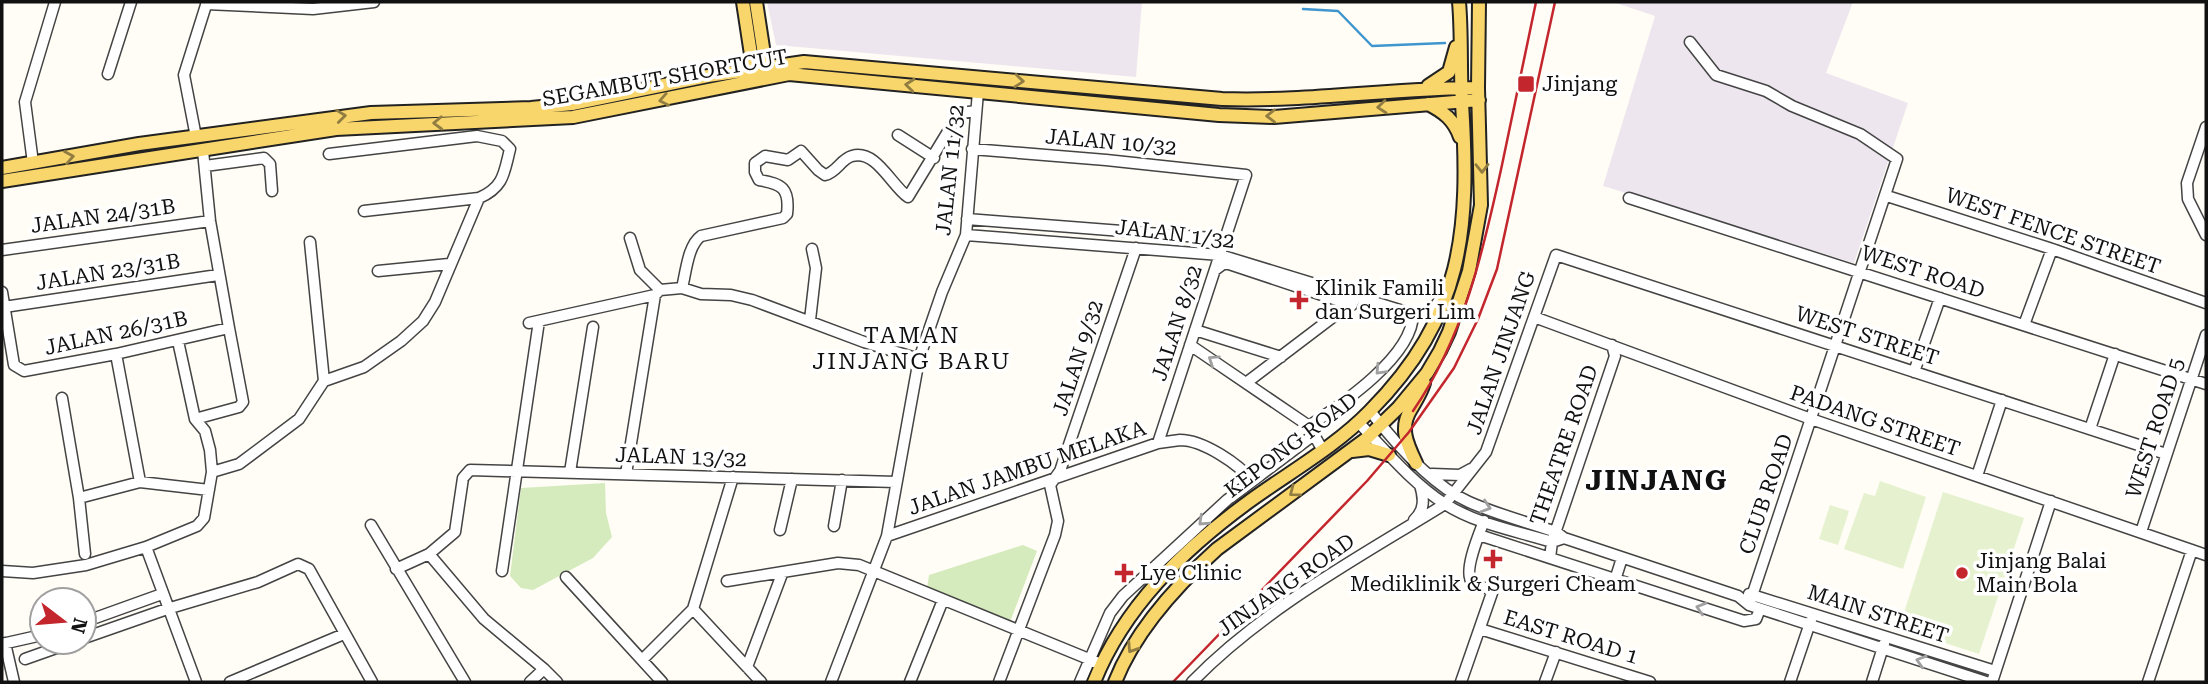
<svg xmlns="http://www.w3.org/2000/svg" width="2208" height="684" font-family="'Roboto Serif',serif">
	<rect width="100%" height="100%" fill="#fffdf5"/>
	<path fill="#eee6ef" d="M767 2H1142L1136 77 776 45Z
		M1613 2H1853L1826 73 1908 103 1854 263 1603 186 1655 16Z"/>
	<path fill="#d5ebbd" d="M605 483 606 513 612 537 593 558 533 590 521 588 510 576 521 488Z
		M1023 545 1037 551 1010 622 927 588 929 575Z"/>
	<path fill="#e6f2cf" d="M1880 481 1926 497 1903 569 1844 549 1864 493 1875 496Z
		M1943 492 2024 518 1979 654 1899 628Z
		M1830 505 1849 511 1838 545 1819 539Z"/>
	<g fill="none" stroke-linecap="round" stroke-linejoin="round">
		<path stroke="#3f96cf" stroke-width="2.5" d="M1303 9 1338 11 1372 46 1445 43"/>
		<g stroke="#444" stroke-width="13">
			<path id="minor" d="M206 4 313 9 374 2
				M1690 42 1716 75 1766 91 1792 106 1860 134 1897 159 1749 605
				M108 74 131 2
				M2206 127 2187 183 2188 199 2206 235
				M898 135 934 158
				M196 137 184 75 207 2
				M972 149 1106 160 1246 175 1158 443
				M329 154 477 136 502 141 510 149C504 173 504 187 479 198L364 211
				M33 163 25 102 55 2
				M205 166 264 158 270 164 272 191
				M1887 196 2052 249 2206 303
				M1629 198 2206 384
				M967 219 1225 239
				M966 235 1220 255 1413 314 1431 312 1439 301
				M630 238 640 270 660 290
				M2 250 210 221
				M1215 270 1223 264H1229L1352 305
				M378 271 449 264
				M682 288C686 272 688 245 701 236L783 218 787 214C790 188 782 184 759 180L755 172V163L765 156 788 160 801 151 818 170 825 175C837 172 841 159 852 156 876 149 891 185 908 197L955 120 961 113 976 111
				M2 292 14 365 24 371 116 354 229 328 210 221 203 151
				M4 307 218 275
				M1534 317 1811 419 2206 555
				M810 320 816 268 812 249
				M529 323 655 295 660 290 682 288 701 294 731 295 752 300 864 342 919 359
				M2024 325 2052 249
				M1195 330 1281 357
				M1190 345 1309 426 1322 449
				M116 354 140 482
				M1914 372 1940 298
				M324 381 364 367 401 341 423 321 435 302 479 198
				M1246 383 1354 301
				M62 398 79 498 85 554
				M1370 411C1395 443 1431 485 1469 502 1496 514 1527 522 1556 532L1564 538 1738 596 1749 605 1986 682
				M195 419 239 407 243 402 229 328
				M1358 422C1385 450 1411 482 1445 504 1476 524 1517 531 1552 542L1564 538
				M1309 426C1342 404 1413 356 1413 314
				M2090 429 2115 354
				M212 472 239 464 299 419 324 381 310 242
				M570 472 593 327
				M626 474 655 295
				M1432 474 1460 475 1471 469
				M1977 476 2002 400
				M79 498 140 482 209 490
				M1414 520C1425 510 1424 498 1420 485
				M371 525 465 682
				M834 526 842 480
				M780 530 792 479
				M2141 532 2206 335
				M1479 535 1744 621 1756 619 1760 609
				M887 536 1158 443C1165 442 1173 441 1180 440 1203 440 1239 464 1252 481
				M146 547 196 682
				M429 554 484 619 544 669 557 682
				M1550 558 1552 542 1615 356 1612 345
				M396 569 429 554 455 532 463 478 470 470 896 482
				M2 571 33 573 86 565 146 547 197 526 204 518 212 472 210 450 205 431 195 419 178 341
				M502 571 539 321
				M566 577 662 682
				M1615 580 1622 558
				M727 581 838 563 859 565 1101 664
				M1749 594 1995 671
				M693 609 761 682
				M84 622 162 594
				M1480 629 1650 682
				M84 638 167 609 258 582 298 564 309 569 372 682
				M5 643 14 682
				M2 644 42 635
				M25 659 73 642
				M642 660 693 609 733 477
				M747 667 782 574
				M230 682 344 634
				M530 682 544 669
				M831 682 887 536 919 359 942 292 966 235 978 92
				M910 682 943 600
				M999 682 1055 535 1058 521 1050 485 1060 471 1136 248
				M1080 682 1110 613 1123 596 1227 500 1315 434
				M1192 682C1264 608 1358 558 1445 504L1486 452 1556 255 2166 454
				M1461 682 1493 590C1487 588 1477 587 1472 582 1463 572 1479 534 1484 521
				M1545 682 1556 652
				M1790 682 1811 620
				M1872 682 1884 644
				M1992 682 2051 501
				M2148 682 2192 550"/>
		</g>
		<g stroke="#222" stroke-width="16">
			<path id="major" d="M743 2 754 74
				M756 2 767 74
				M1428 86 1449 72 1456 47
				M1428 104C1444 112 1454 120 1460 137
				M2 168 139 144 371 113 531 108 572 104 708 76 804 62 1222 99C1307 102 1392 88 1478 88
				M2 181 336 129 573 117 789 74 1219 115 1274 117 1479 100
				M1352 451 1369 449 1389 455
				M1416 463C1407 444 1399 428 1411 409 1416 400 1421 393 1424 383
				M1094 682C1124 607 1183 550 1247 503 1288 473 1335 447 1370 411 1464 316 1470 229 1462 103 1460 69 1462 35 1459 2
				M1115 682C1135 631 1177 585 1217 549L1366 439 1398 408 1427 373 1440 351 1449 332 1469 271 1481 205 1478 88 1479 2"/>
		</g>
		<use href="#minor" stroke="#fff" stroke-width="10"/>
		<use href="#major" stroke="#f9d66b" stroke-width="12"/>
		<path stroke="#c4262e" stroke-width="2.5" d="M1413 411C1464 337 1483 252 1502 165 1513 111 1525 56 1536 2
			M1173 682 1367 481 1409 432 1454 368 1478 319 1497 269 1555 2"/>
	</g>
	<defs><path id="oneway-chevron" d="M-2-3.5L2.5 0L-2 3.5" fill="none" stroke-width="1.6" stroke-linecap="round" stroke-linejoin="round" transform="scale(1.75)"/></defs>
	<g stroke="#917d42">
		<use href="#oneway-chevron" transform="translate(1019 81) rotate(5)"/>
		<use href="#oneway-chevron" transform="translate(910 85) rotate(-174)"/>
		<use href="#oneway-chevron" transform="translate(664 100) rotate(169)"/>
		<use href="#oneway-chevron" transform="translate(1382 107) rotate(175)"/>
		<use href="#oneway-chevron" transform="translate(341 116) rotate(-7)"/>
		<use href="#oneway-chevron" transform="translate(1271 116) rotate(179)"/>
		<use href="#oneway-chevron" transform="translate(438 123) rotate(178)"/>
		<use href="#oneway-chevron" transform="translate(69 157) rotate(-10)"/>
		<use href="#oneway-chevron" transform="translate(1482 168) rotate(89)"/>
		<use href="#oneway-chevron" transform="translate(1294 492) rotate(143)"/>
		<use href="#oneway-chevron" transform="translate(1132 648) rotate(123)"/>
	</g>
	<g stroke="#a0a0a0">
		<use href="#oneway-chevron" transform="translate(1213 360) rotate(-146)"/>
		<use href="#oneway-chevron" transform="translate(1380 370) rotate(133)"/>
		<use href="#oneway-chevron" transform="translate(1486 507) rotate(18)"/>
		<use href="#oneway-chevron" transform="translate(1203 521) rotate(137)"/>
		<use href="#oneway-chevron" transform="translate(1701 608) rotate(-163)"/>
		<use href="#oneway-chevron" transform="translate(1921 661) rotate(-163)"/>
	</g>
	<g fill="#c4262e" stroke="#fff" stroke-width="2.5">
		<rect x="1517" y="75" width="18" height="18" rx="3.5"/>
		<path d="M1295.5 289.5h7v7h7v7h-7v7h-7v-7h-7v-7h7z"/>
		<path d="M1489.5 548.5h7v7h7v7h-7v7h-7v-7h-7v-7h7z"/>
		<path d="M1120.5 562.5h7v7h7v7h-7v7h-7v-7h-7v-7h7z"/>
		<circle cx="1962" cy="573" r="7"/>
	</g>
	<g text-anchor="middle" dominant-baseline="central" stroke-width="7" stroke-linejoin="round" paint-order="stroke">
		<g font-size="21" fill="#111" stroke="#fff">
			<text transform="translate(665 78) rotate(-10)">SEGAMBUT SHORTCUT</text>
			<text transform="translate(1111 142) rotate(5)">JALAN 10/32</text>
			<text transform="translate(950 170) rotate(-84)">JALAN 11/32</text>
			<text transform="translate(103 216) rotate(-8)">JALAN 24/31B</text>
			<text transform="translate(2053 231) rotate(19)">WEST FENCE STREET</text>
			<text transform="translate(1175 234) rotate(7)">JALAN 1/32</text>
			<text transform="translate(108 272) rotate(-9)">JALAN 23/31B</text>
			<text transform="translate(1923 272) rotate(18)">WEST ROAD</text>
			<text transform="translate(1177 323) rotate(-72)">JALAN 8/32</text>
			<text transform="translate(116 333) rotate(-12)">JALAN 26/31B</text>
			<text transform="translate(1867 336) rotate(18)">WEST STREET</text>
			<text transform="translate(1501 353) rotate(-71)">JALAN JINJANG</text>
			<text transform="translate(1078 358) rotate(-72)">JALAN 9/32</text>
			<text transform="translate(1875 421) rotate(19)">PADANG STREET</text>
			<text transform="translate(2155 428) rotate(-72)">WEST ROAD 5</text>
			<text transform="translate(1291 445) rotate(-37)">KEPONG ROAD</text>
			<text transform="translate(1564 445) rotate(-71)">THEATRE ROAD</text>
			<text transform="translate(681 457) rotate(2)">JALAN 13/32</text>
			<text transform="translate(1027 468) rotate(-19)">JALAN JAMBU MELAKA</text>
			<text transform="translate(1766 494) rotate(-71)">CLUB ROAD</text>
			<text transform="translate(1286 585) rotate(-35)">JINJANG ROAD</text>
			<text transform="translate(1878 614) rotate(18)">MAIN STREET</text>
			<text transform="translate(1571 637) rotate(17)">EAST ROAD 1</text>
		</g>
		<g font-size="21" fill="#111" stroke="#fff" text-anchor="start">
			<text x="1542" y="84">Jinjang</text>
			<text x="1315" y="288">Klinik Famili<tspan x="1315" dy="24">dan Surgeri Lim</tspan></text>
			<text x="1976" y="561">Jinjang Balai<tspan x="1976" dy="24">Main Bola</tspan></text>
			<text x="1140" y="573">Lye Clinic</text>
			<text x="1493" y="584" text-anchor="middle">Mediklinik &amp; Surgeri Cheam</text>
		</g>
		<g font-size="23" letter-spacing="2" fill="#111" stroke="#fff">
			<text x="912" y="335">TAMAN<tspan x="912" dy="26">JINJANG BARU</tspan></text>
		</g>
		<g font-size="28" font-weight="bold" letter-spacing="2" fill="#111" stroke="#fff">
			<text x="1657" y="480">JINJANG</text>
		</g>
	</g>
	<rect width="2208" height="684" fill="none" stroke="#111111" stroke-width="7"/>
	<g transform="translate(63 621) rotate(106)"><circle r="33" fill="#ffffff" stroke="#a0a0a0" stroke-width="2"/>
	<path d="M0-5L12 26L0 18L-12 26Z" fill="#c4262e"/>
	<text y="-10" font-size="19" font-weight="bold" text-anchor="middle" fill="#111111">N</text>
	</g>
</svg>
